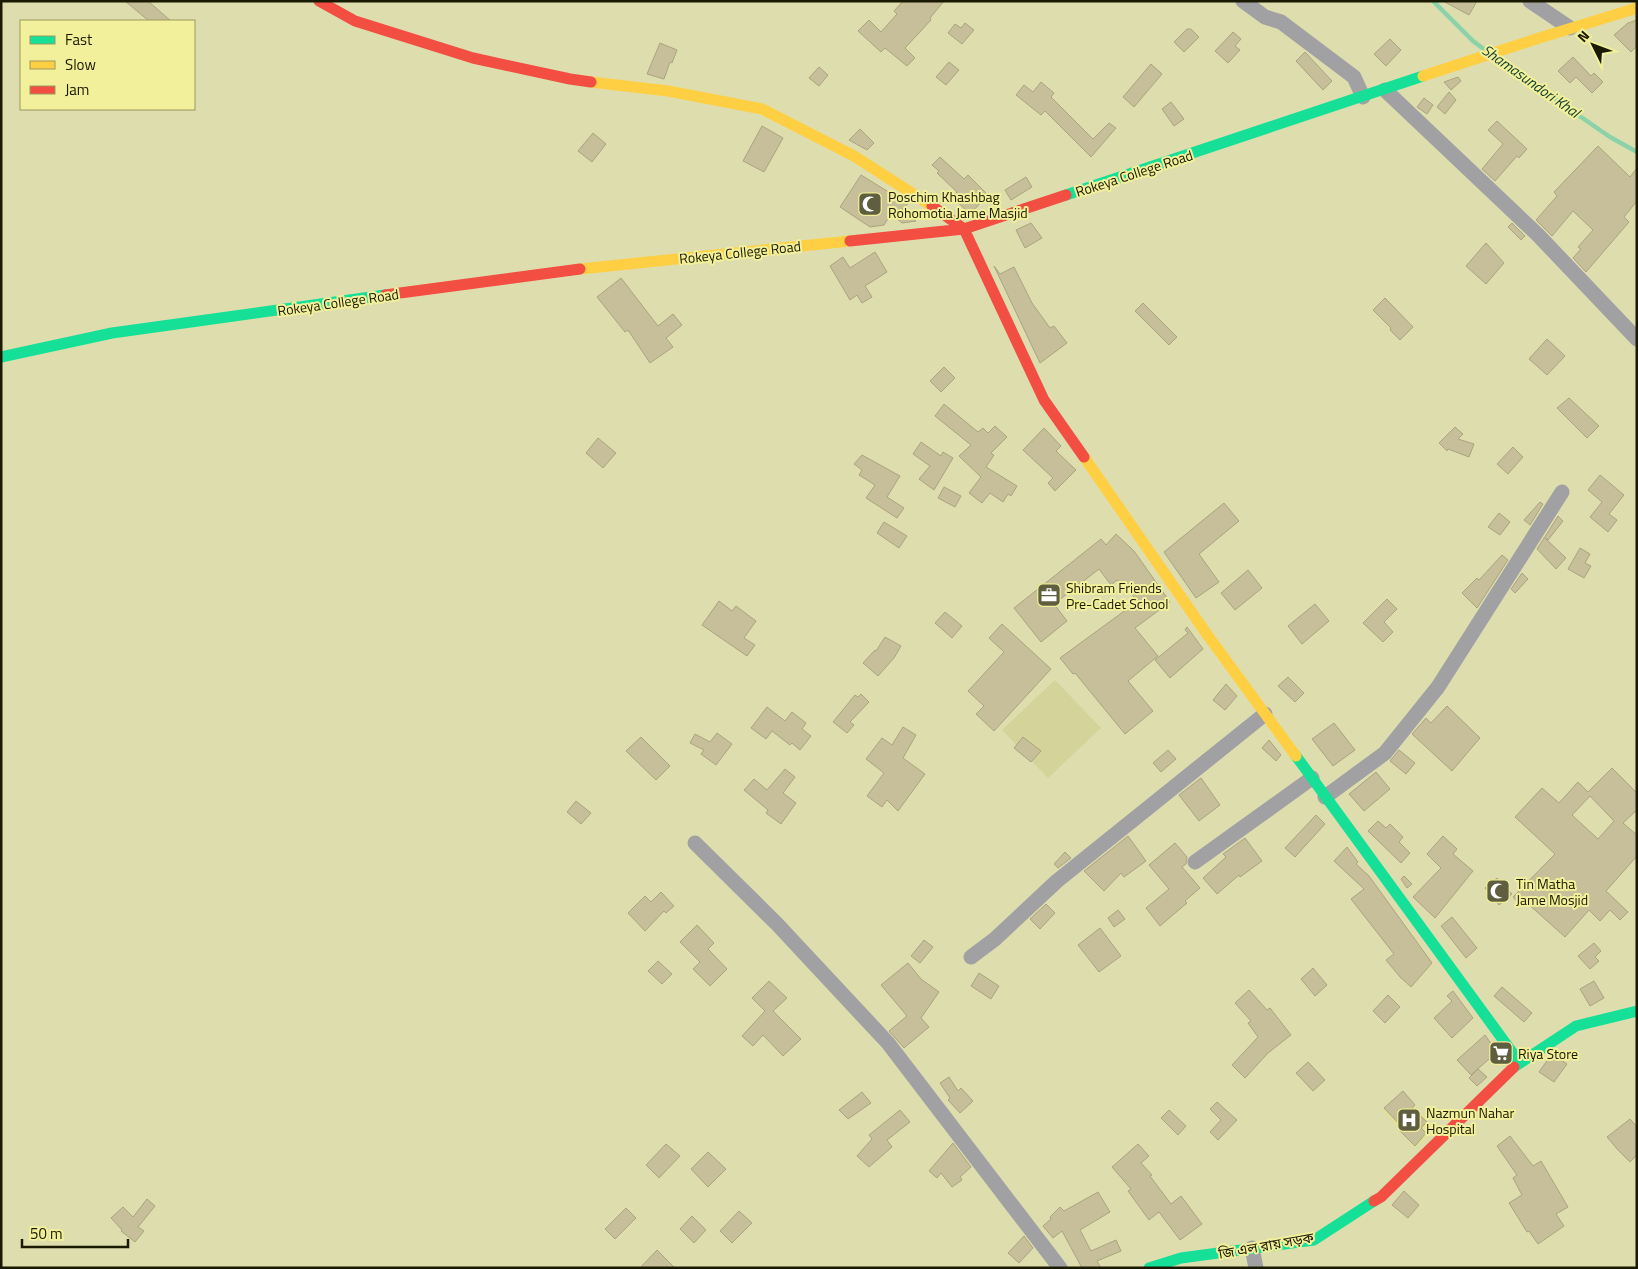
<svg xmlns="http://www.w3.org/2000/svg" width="1638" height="1269" font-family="'Titillium Web','Noto Sans Bengali',sans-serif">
	<rect width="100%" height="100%" fill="#deddae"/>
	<path fill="#e2e197" d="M1404 1093 1436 1131 1415 1148 1383 1110Z"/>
	<path fill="#d4d39a" d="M1055 680 1101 728 1048 778 1002 730Z"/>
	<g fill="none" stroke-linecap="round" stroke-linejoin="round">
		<path stroke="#8bd2a9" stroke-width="4.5" d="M1433 1 1473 41 1485 50
			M1497 59 1610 137 1637 152"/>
	</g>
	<path fill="#c6bf9a" stroke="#aaa47f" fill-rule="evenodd" d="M125 1H148L171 21H149Z
		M903 1H944L930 18 931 20 905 48 915 58 907 66 885 48 881 52 858 31 869 20 881 32 897 14 894 11Z
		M1443 1H1477L1469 15Z
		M1637 20V46L1631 52 1614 35 1628 23Z
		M965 23 974 30 962 44 948 33 955 24 961 28Z
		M1187 29H1191L1199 37 1184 52 1174 42Z
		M1233 32 1241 39 1235 46 1240 50 1228 63 1215 51Z
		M1390 39 1401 50 1386 66 1374 54Z
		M660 43 677 50 672 63 670 62 664 79 647 74Z
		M1305 52 1332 81 1323 90 1296 61Z
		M1573 57 1591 76 1594 73 1603 82 1592 93 1576 77 1570 83 1558 71Z
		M949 62 959 70 946 85 936 77Z
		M1151 64 1162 74 1134 107 1123 97Z
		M819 67 828 75 819 86 809 78Z
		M1458 77 1461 81 1451 90 1444 82Z
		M1041 82 1054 93 1051 97 1093 139 1109 123 1116 128 1091 157 1045 111 1041 115 1016 95 1024 85 1033 92Z
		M1449 92 1456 100 1445 114 1437 107Z
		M1424 98 1433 105 1427 114 1417 107Z
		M1171 102 1184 119 1174 126 1162 109Z
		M1497 121 1527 149 1519 158 1517 156 1495 181 1482 169 1503 144 1488 130Z
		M762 126 783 138 764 172 743 161Z
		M860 129 874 143 867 150 849 140Z
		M593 133 606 144 592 162 578 151Z
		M1598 146 1630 177 1637 168V201L1624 217 1629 222 1586 272 1573 258 1581 249 1578 247 1593 230 1573 211 1552 236 1536 220 1557 196 1554 192Z
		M940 157 964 179 968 175 988 195 970 214 952 197 957 192 937 173 939 171 932 165Z
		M861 175 908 204 902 209 916 221 902 223 891 214 884 225 870 227 840 207Z
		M1026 177 1032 187 1011 200 1005 190Z
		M1031 223 1042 238 1025 248 1016 230Z
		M1512 223 1525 236 1521 240 1508 227Z
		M1486 243 1504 263 1486 284 1466 266Z
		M875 252 887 272 865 286 872 297 862 303 857 295 850 300 830 266 843 257 850 268Z
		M994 266 1000 274 1014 267 1032 303 1050 328 1054 326 1067 343 1040 363Z
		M621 278 658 326 673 314 682 325 666 338 673 347 650 363 628 330 625 332 597 297Z
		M1385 298 1413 327 1400 340 1390 330 1391 328 1373 310Z
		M1143 303 1177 337 1169 345 1135 311Z
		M1547 339 1565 356 1547 375 1529 359Z
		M944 367 955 378 941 392 930 381Z
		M1569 398 1599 426 1587 438 1557 408Z
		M944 404 978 432 983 428 988 433 995 426 1007 437 991 453 994 455 986 467 1017 486 1011 496 1008 494 1003 502 990 493 982 503 969 493 981 477 959 456 971 445 935 416Z
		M1455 427 1463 434 1458 439 1474 444 1469 457 1448 449 1447 451 1439 443Z
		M1044 428 1061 446 1056 451 1076 470 1055 491 1048 483 1053 478 1023 450Z
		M598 438 616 453 603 468 586 453Z
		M921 442 941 456 943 452 953 458 934 490 919 479 930 466 913 454Z
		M1513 447 1523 457 1508 474 1497 464Z
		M862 455 900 476 887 497 904 508 897 518 866 498 875 485 859 475 862 470 854 464Z
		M1600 475 1624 495 1609 514 1617 520 1608 532 1590 517 1602 502 1588 490Z
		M944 487 961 496 955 507 938 498Z
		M1540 502 1543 504 1530 525 1524 520Z
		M1224 503 1239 521 1199 554 1219 582 1196 598 1164 552Z
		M1499 513 1510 522 1500 535 1488 527Z
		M1558 516 1563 521 1548 540 1545 538 1566 558 1556 569 1537 549Z
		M884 522 907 536 899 548 877 533Z
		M1116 534 1134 551 1170 602 1135 628 1158 656 1128 681 1153 711 1125 734 1075 673 1073 674 1060 658 1138 601 1117 580 1111 585 1099 569 1054 604 1067 621 1041 642 1014 608 1101 539 1106 545Z
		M1580 548 1590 554 1585 563 1591 566 1584 578 1568 569Z
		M1502 555 1508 560 1477 608 1462 593 1477 578 1479 580Z
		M1248 570 1262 588 1235 610 1221 593Z
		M1522 573 1528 579 1515 593 1511 589Z
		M1387 599 1397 609 1384 622 1393 632 1383 642 1363 623Z
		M719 601 732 611 736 606 756 621 744 638 755 645 747 656 702 625Z
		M1315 604 1329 621 1302 644 1288 626Z
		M945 612 962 626 952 638 935 623Z
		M1002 624 1051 669 994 731 976 714 984 706 968 691 1004 652 989 638Z
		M1187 627 1203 649 1170 678 1155 660 1188 633 1185 630Z
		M885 637 901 646 894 658 878 676 863 663 875 650 876 651Z
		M1288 677 1304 693 1295 702 1278 686Z
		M1226 684 1237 696 1225 710 1213 700Z
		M861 694 869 702 850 722 854 725 847 733 833 722 855 695 858 697Z
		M1447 706 1480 738 1452 771 1412 734 1426 718 1431 723Z
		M767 707 785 721 792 712 806 723 802 729 811 736 800 750 792 743 790 745 772 731 766 739 751 728Z
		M1334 723 1355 750 1333 766 1312 739Z
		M903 727 916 735 903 758 925 774 898 811 887 800 882 807 867 796 884 773 866 759 882 738 892 745Z
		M717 733 732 744 716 765 701 754 704 750 690 743 695 734 710 742Z
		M641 737 670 766 656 780 626 751Z
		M1023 737 1041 751 1031 762 1014 748Z
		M1269 740 1281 755 1276 761 1262 748Z
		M1168 750 1176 759 1161 772 1153 763Z
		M1399 750 1415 763 1406 774 1390 761Z
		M1612 768 1637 793V810L1623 823 1637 835V856L1606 891 1628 912 1620 920 1610 910 1600 921 1589 910 1565 937 1526 902 1521 906 1513 897 1555 854 1515 817 1542 788 1559 803 1578 782 1588 792ZM1590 796 1614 821 1598 839 1572 815Z
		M785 769 795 777 783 793 796 803 781 824 766 813 768 810 744 790 754 779 767 790Z
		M1376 772 1390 789 1364 811 1349 794Z
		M1201 778 1220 805 1199 821 1179 795Z
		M576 801 591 813 581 824 567 812Z
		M1316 815 1325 824 1295 857 1285 848Z
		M1378 821 1386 828 1390 824 1403 837 1399 842 1410 853 1401 863 1368 831Z
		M1128 836 1146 861 1124 877 1121 873 1104 891 1084 871Z
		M1443 836 1457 849 1453 854 1473 871 1435 918 1413 897 1441 868 1427 854Z
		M1245 838 1262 861 1240 877 1239 875 1217 894 1203 878 1226 857 1223 854Z
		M1175 843 1187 857 1186 864 1182 867 1200 888 1185 901 1187 903 1160 926 1146 908 1169 889 1149 865Z
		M1347 847 1358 862 1356 864 1369 876 1432 963 1411 987 1400 977 1386 960 1394 954 1351 899 1364 889 1334 861Z
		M1065 852 1071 858 1058 868 1054 864Z
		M1404 876 1412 884 1407 888 1401 879Z
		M1497 878 1512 894 1499 905 1485 888Z
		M661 892 674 906 666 913 664 911 645 931 628 913 645 896 651 902Z
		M1046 904 1055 913 1040 929 1030 919Z
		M1118 910 1125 919 1114 927 1108 918Z
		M1452 917 1477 948 1466 958 1441 926Z
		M697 925 714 943 708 949 727 969 710 986 693 969 700 962 680 942Z
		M1100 928 1121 956 1099 972 1078 945Z
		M924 940 933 947 920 963 911 956Z
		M1594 943 1601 951 1595 957 1599 961 1590 969 1578 956Z
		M658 961 672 974 662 984 648 971Z
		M908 963 921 979 939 992 921 1018 929 1027 904 1048 889 1031 907 1016 881 985Z
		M1313 968 1327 985 1315 996 1301 979Z
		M979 973 999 986 991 999 971 986Z
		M769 981 787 998 773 1011 801 1039 783 1056 763 1035 753 1046 742 1036 765 1011 752 998Z
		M1594 981 1604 998 1590 1006 1580 989Z
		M1502 987 1532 1013 1524 1022 1494 996Z
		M1249 990 1267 1010 1270 1008 1291 1035 1268 1053 1245 1078 1232 1065 1258 1037 1248 1023 1251 1021 1235 1003Z
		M1453 991 1473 1018 1452 1038 1434 1018 1452 1001 1447 996Z
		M1388 995 1400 1007 1385 1023 1373 1011Z
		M1485 1035 1497 1052 1471 1075 1457 1060Z
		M1554 1055 1567 1064 1554 1082 1539 1072 1549 1058Z
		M1308 1062 1325 1080 1313 1091 1296 1073Z
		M1478 1069 1487 1077 1477 1086 1469 1078Z
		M949 1077 958 1091 961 1088 973 1101 960 1113 948 1100 950 1098 940 1083Z
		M1403 1091 1415 1105 1412 1108 1427 1122 1421 1128 1426 1133 1415 1146 1399 1130 1402 1127 1384 1108Z
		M862 1092 871 1103 848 1119 839 1110Z
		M1217 1102 1237 1120 1218 1140 1210 1132 1221 1120 1210 1109Z
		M900 1110 910 1122 887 1140 892 1147 869 1167 857 1156 872 1139 869 1135Z
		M1169 1110 1186 1126 1178 1135 1161 1118Z
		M1630 1119 1637 1127V1155L1630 1162 1618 1150 1607 1137Z
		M1510 1136 1533 1166 1541 1161 1568 1207 1556 1214 1564 1226 1538 1244 1529 1231 1527 1232 1509 1203 1522 1195 1513 1178 1517 1175 1497 1146Z
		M953 1143 971 1167 960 1177 962 1180 952 1187 941 1173 937 1178 929 1171Z
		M666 1144 680 1156 659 1178 646 1165Z
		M1138 1144 1149 1156 1141 1163 1152 1175 1150 1176 1171 1204 1181 1196 1202 1224 1180 1240 1159 1212 1149 1220 1128 1191 1131 1189 1112 1167Z
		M708 1152 726 1169 708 1187 691 1169Z
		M1404 1191 1419 1205 1408 1218 1392 1205Z
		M1098 1192 1110 1212 1080 1230 1091 1251 1116 1240 1121 1251 1097 1261 1101 1268H1082L1062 1231 1053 1238 1043 1226 1051 1219 1050 1217 1060 1207 1064 1211Z
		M147 1199 155 1206 138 1227 144 1231 135 1242 121 1231 122 1230 111 1218 123 1207 133 1217Z
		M626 1208 636 1218 615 1239 605 1229Z
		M739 1211 752 1223 732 1243 720 1231Z
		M692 1216 706 1230 694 1243 680 1229Z
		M1024 1236 1033 1248 1019 1263 1008 1253Z
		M657 1250 675 1268H640Z"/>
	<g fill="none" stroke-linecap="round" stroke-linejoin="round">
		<path stroke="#a1a1a3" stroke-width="15" d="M1243 1 1265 17 1281 22 1354 77 1363 97
			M1530 1 1570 28
			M1385 90 1538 235 1637 339
			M1325 797 1385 753 1438 687 1562 492
			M695 843 777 924 888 1043 1060 1268
			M1195 862 1312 778
			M971 957 995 939 1057 881 1265 714
			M1252 1248 1256 1268"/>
		<path stroke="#16e098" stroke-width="11" d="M1066 195 1423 76
			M1 357 112 333 385 295
			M1296 756 1520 1063
			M1514 1067 1576 1026 1637 1011
			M1149 1268 1181 1258 1314 1240 1374 1201"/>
		<path stroke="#ffcf43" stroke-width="11" d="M1423 76 1536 39 1637 8
			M591 82 668 91 762 109 854 156 932 206
			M580 269 850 241
			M1084 457 1206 633 1296 756"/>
		<path stroke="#f24e42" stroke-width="11" d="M319 1 355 21 473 58 570 79 591 82
			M932 206 964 229 1044 400 1084 457
			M850 241 964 229 1066 195
			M385 295 580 269
			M1374 1201 1381 1197 1514 1067"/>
	</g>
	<defs>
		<g id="mosque-square" transform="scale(1.25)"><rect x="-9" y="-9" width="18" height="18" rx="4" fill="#5f5e3e" stroke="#f2f09a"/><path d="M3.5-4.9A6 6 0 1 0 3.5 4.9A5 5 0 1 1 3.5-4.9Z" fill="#fff"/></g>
		<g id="office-square" transform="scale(1.25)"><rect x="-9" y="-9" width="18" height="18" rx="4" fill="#5f5e3e" stroke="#f2f09a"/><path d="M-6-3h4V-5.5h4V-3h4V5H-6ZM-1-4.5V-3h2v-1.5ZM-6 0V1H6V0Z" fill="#fff"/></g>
		<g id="supermarket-square" transform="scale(1.25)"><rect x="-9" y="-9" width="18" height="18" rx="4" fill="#5f5e3e" stroke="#f2f09a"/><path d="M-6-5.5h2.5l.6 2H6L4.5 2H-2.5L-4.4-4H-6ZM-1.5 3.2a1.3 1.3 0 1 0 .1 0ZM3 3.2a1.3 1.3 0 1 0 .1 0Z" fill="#fff"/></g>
		<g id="hospital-square" transform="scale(1.25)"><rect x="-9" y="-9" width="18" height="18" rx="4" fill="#5f5e3e" stroke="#f2f09a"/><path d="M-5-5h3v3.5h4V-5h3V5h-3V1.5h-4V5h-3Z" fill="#fff"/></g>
	</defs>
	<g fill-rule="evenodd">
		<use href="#mosque-square" x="870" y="204"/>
		<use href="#office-square" x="1049" y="595"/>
		<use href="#mosque-square" x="1498" y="891"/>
		<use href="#supermarket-square" x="1501" y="1053"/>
		<use href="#hospital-square" x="1409" y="1120"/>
	</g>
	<g text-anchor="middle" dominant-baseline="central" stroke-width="4" stroke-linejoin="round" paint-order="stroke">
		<g font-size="14" fill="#1a1901" stroke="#f2f09a">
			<text transform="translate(1134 173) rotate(-18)">Rokeya College Road</text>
			<text transform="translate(740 252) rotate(-6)">Rokeya College Road</text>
			<text transform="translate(338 302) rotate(-8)">Rokeya College Road</text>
			<text transform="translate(1266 1245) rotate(-10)">জি এল রায় সড়ক</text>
		</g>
		<g font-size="14" fill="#1a1901" stroke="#f2f09a" text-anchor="start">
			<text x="888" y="196">Poschim Khashbag<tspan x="888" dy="16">Rohomotia Jame Masjid</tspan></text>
			<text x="1066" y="587">Shibram Friends<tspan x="1066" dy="16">Pre-Cadet School</tspan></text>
			<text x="1516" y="883">Tin Matha<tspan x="1516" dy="16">Jame Mosjid</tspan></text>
			<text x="1518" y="1053">Riya Store</text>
			<text x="1426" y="1112">Nazmun Nahar<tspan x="1426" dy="16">Hospital</tspan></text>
		</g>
		<g font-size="15" font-style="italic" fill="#0d3b2c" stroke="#f2f09a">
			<text transform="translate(1531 81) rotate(35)">Shamasundori Khal</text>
		</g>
	</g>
	<rect width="1638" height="1269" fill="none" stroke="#1a1901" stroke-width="5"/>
	<rect x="20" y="20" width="175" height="90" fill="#f2f09a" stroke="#9c9a5d"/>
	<rect x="30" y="36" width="25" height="8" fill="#16e098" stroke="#9c9a5d"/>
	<text x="65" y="45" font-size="15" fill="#1a1901">Fast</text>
	<rect x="30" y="61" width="25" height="8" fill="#ffcf43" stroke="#9c9a5d"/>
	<text x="65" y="70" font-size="15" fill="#1a1901">Slow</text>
	<rect x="30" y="86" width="25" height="8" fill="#f24e42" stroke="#9c9a5d"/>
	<text x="65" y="95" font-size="15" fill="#1a1901">Jam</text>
	<g transform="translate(1593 45) rotate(312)" stroke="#f2f09a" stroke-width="4" paint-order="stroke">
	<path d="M0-4L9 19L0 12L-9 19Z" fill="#1a1901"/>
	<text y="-8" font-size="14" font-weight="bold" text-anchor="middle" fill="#1a1901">N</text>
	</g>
	<path d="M22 1239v8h106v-8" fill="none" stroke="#1a1901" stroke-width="2.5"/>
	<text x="30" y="1239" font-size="15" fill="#1a1901" stroke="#f2f09a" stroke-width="4" paint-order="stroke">50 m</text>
</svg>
